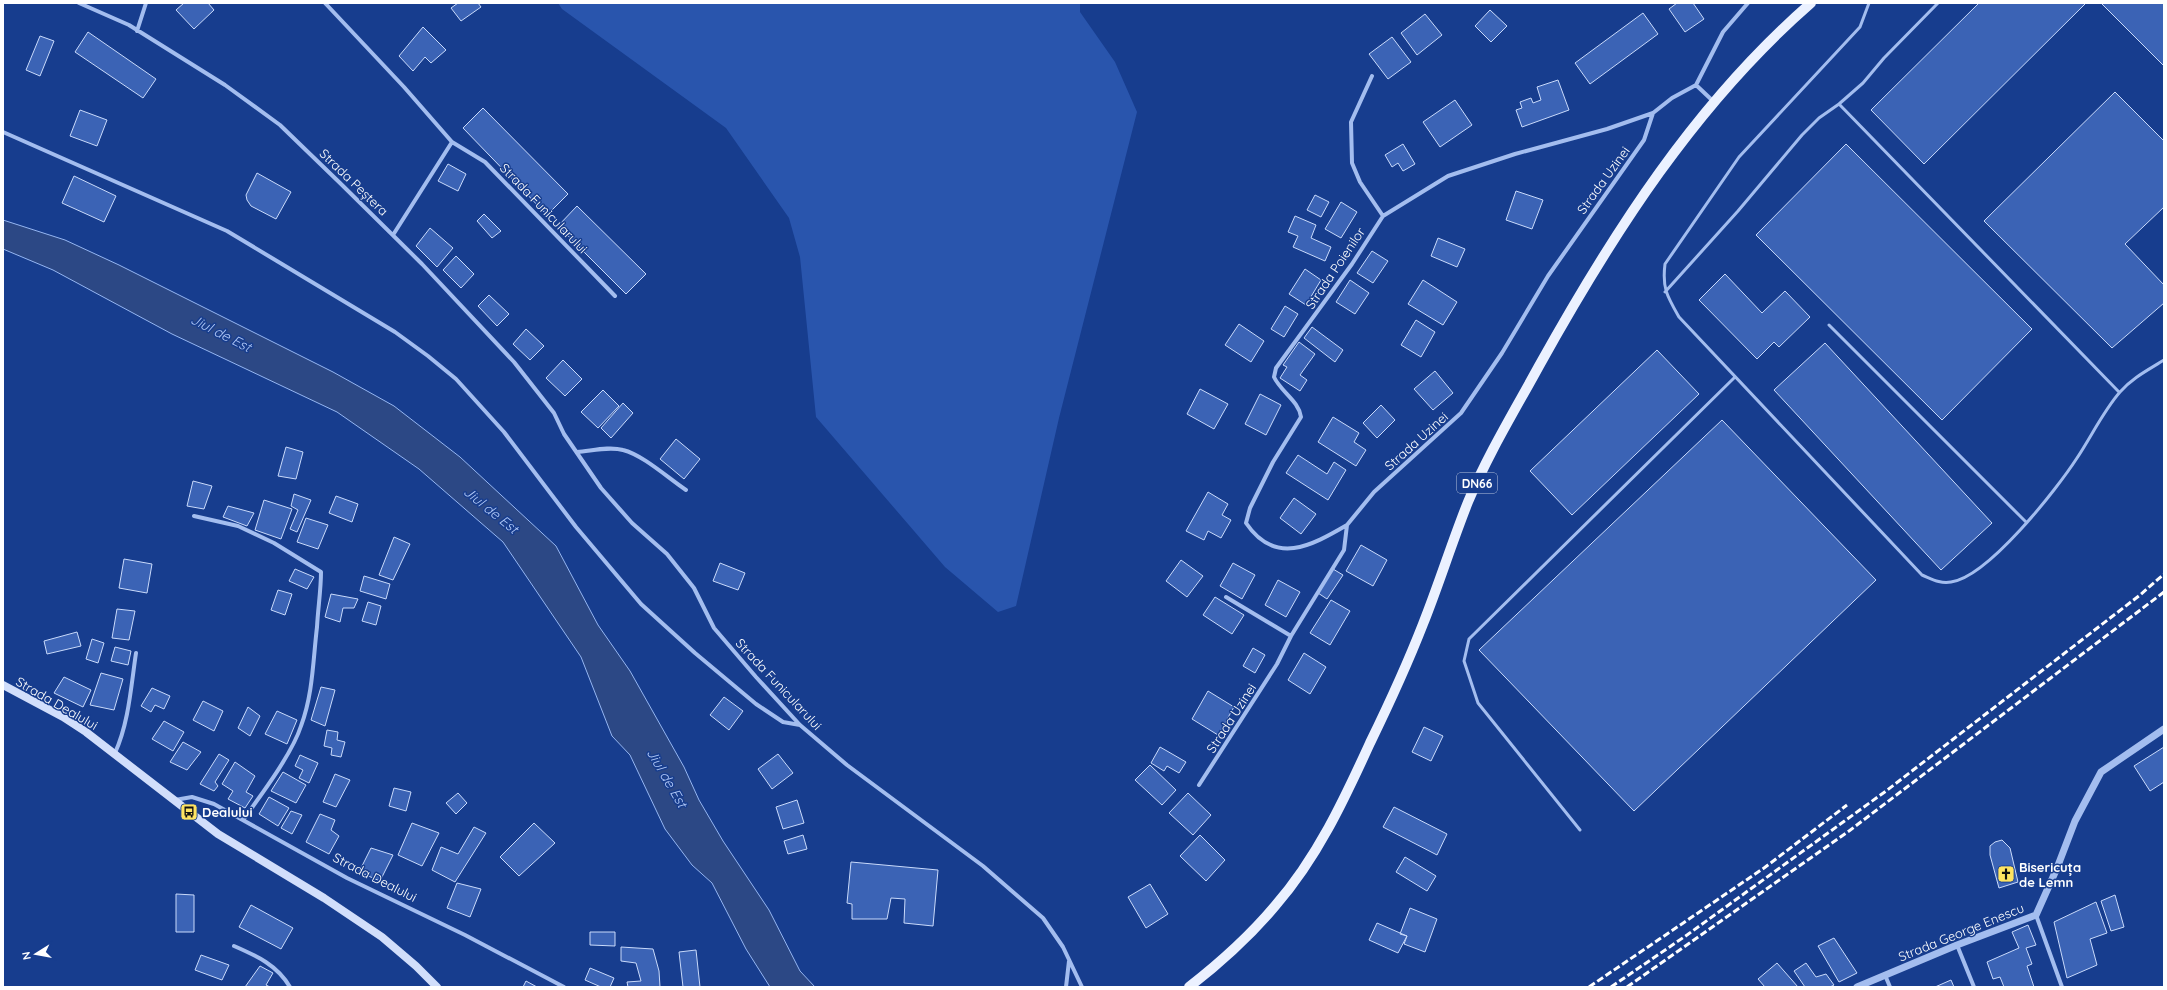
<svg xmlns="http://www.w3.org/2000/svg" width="2167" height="990" font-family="Quicksand,sans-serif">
	<rect width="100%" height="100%" fill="#173d8e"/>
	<path fill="#2955ad" d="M558 3H1080V12L1115 62 1137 112 1059 418 1016 606 998 612 945 567 816 417 800 257 789 218 726 128 562 9Z"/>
	<path fill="#2c4885" stroke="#95b6f2" d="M3 220 65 240 119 265 333 372 394 406 460 457 556 546 598 625 630 671 684 767 699 800 723 841 769 910 800 971 815 987H770L746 949 712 883 692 865 665 829 630 755 612 736 581 657 503 542 419 469 337 412 172 334 53 270 3 249Z"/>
	<path fill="#3b63b5" stroke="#c9dafb" d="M184 3H208L214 10 194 29 176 10Z
		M458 3H478L481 7 461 21 451 8Z
		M1677 3H1693L1704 19 1685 32 1669 9Z
		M1979 3H2086L1924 164 1871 110Z
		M2101 3H2164V66Z
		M1490 10 1507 26 1491 42 1475 26Z
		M1643 13 1658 34 1590 84 1575 63Z
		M1425 14 1442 35 1417 55 1401 33Z
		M423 27 446 50 431 63 425 57 413 71 399 56Z
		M88 32 156 79 143 98 75 52Z
		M40 36 54 41 40 76 26 70Z
		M1392 37 1411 62 1388 79 1369 54Z
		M1558 80 1569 110 1522 127 1516 110 1522 108 1520 102 1531 98 1533 103 1541 100 1537 87Z
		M2115 92 2164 141V207L2125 244 2164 285V303L2112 348 1984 221Z
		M1455 100 1472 125 1440 147 1423 122Z
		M483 108 568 194 547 215 463 128Z
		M80 110 107 120 97 146 70 136Z
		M1403 144 1415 164 1403 171 1398 163 1392 167 1385 155Z
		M1846 144 2032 329 1942 420 1756 235Z
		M448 164 466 174 458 191 438 181Z
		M257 173 291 192 276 219 251 206 247 200 246 195Z
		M74 176 116 196 104 222 62 203Z
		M1516 191 1543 200 1532 229 1506 220Z
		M1315 195 1329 202 1321 217 1307 210Z
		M1341 202 1357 212 1341 238 1325 229Z
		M577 206 646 274 626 294 558 226Z
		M484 214 501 231 492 238 477 221Z
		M1295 216 1316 225 1311 238 1331 247 1325 261 1293 247 1298 236 1288 232Z
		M430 228 453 248 437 267 416 246Z
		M1438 238 1465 249 1457 267 1431 256Z
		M1372 251 1388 261 1373 283 1357 273Z
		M456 256 474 274 461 288 443 270Z
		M1305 269 1321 280 1306 305 1289 294Z
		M1725 274 1762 313 1785 291 1810 317 1779 347 1774 342 1757 359 1699 300Z
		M1350 280 1369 293 1355 314 1336 302Z
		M1423 280 1457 302 1443 325 1408 304Z
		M489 295 509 314 497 326 478 306Z
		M1285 306 1298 314 1284 337 1271 329Z
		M1416 320 1435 332 1421 357 1401 345Z
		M1239 324 1264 341 1251 362 1225 345Z
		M1312 327 1343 350 1335 362 1304 338Z
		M526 329 544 346 530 360 513 344Z
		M1299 342 1315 354 1300 375 1307 380 1300 391 1280 378 1287 367 1283 365Z
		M1825 343 1992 523 1941 570 1774 390Z
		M1657 350 1699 394 1572 515 1530 471Z
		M563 360 582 379 565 396 546 378Z
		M1435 371 1453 393 1433 410 1414 389Z
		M1200 389 1228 404 1214 429 1187 414Z
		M603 390 619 406 598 428 581 412Z
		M1260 394 1281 405 1266 435 1245 424Z
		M623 403 633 413 611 438 601 428Z
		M1381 405 1395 420 1377 438 1363 423Z
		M1333 417 1359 433 1354 442 1366 450 1356 466 1318 442Z
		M1722 420 1876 580 1634 811 1479 650Z
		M676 439 700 459 684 479 660 459Z
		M286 447 303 452 296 479 278 476Z
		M1298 455 1327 474 1334 462 1346 470 1328 500 1286 473Z
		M193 481 212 486 204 509 187 506Z
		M1208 492 1228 504 1222 515 1231 520 1221 538 1208 531 1204 540 1186 531Z
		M294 494 311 500 297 532 290 529 298 510 291 506Z
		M336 496 358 504 352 522 329 513Z
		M1294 498 1316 514 1301 534 1280 518Z
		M264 500 292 509 281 539 255 530Z
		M228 506 254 513 247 526 223 517Z
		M306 518 328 525 318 549 297 542Z
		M394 537 410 544 393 580 379 575Z
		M1361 545 1387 560 1373 586 1346 571Z
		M124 559 152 564 147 593 119 588Z
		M1181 560 1203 576 1187 597 1166 581Z
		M720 563 745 573 738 590 713 581Z
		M1233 563 1255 575 1242 599 1220 586Z
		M295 569 314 577 307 589 289 581Z
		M1333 569 1343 575 1327 599 1318 593Z
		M364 576 390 584 386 599 360 591Z
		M1278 580 1300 592 1286 617 1265 605Z
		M278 590 292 594 285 615 271 610Z
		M331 594 358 599 354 608H343L340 622 325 617Z
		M1215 597 1244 615 1232 634 1203 615Z
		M1331 600 1350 611 1330 645 1310 633Z
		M368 602 381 606 376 625 362 621Z
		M117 609 135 611 129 640 112 638Z
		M77 632 81 646 47 654 44 641Z
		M92 639 104 643 98 663 86 659Z
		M115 647 131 651 128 665 111 661Z
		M1253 648 1265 655 1255 673 1243 666Z
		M1304 653 1326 667 1310 694 1288 680Z
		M101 673 123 679 114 710 90 705Z
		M64 677 91 690 83 707 54 693Z
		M321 687 335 690 325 726 311 720Z
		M152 688 170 696 164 709 155 705 151 712 141 706Z
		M1208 691 1234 707 1218 735 1192 719Z
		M724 697 743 711 729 730 710 715Z
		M203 701 223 711 214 731 193 720Z
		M248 707 260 716 250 736 238 728Z
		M277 711 297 720 287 744 265 734Z
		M164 721 184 732 173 751 152 739Z
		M1424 727 1443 736 1431 761 1412 752Z
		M327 730 338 732 337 740 345 742 341 757 331 755 332 748 324 746Z
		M183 742 201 752 187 770 170 762Z
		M1160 747 1186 762 1179 773 1167 766 1164 771 1151 763Z
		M2164 747V782L2150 791 2134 766Z
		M219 754 229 760 215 782 218 786 214 791 200 784Z
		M778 754 793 773 772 789 758 769Z
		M300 755 318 763 309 783 299 778 303 770 295 766Z
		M235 762 255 776 246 792 253 796 245 808 228 799 233 791 222 784Z
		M1150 765 1176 790 1162 805 1135 780Z
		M283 772 306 785 296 803 271 791Z
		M335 774 350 780 336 807 323 802Z
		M394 788 411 792 406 811 389 806Z
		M458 793 467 803 456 814 446 803Z
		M1188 793 1211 815 1193 835 1169 813Z
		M269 797 289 808 278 826 259 814Z
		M797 800 804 823 783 829 776 807Z
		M1394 807 1447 834 1437 855 1383 827Z
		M291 811 302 815 292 834 281 828Z
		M320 814 335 820 331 830 339 836 329 854 306 842Z
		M412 823 439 833 422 866 398 855Z
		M534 823 555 843 519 876 500 857Z
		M474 827 486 833 455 882 432 870 441 847 458 854Z
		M803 835 807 849 788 854 784 841Z
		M1200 835 1225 860 1206 881 1180 856Z
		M2002 840 2010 848 2018 882 1999 888 1990 855V846L1995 842Z
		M371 848 393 855 380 881 359 872Z
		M1405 857 1436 876 1427 891 1396 872Z
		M851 862 938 870 933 926 904 923 905 899 891 898 887 919H852V904L847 903Z
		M457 883 481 889 470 917 447 908Z
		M1150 884 1168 914 1146 928 1128 897Z
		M176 894 194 895V932H176Z
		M2115 895 2124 927 2111 931 2101 901Z
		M2096 902 2107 933 2090 939 2097 965 2067 978 2054 922Z
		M251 905 293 928 281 949 239 927Z
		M1410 908 1437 919 1425 952 1404 944 1407 936 1400 934Z
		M1377 923 1407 936 1398 953 1369 940Z
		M2028 925 2036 945 2026 948 2032 964 2027 966 2034 987H2004L2000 977 1993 979 1987 962 2019 948 2012 932Z
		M590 932H615V946L590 945Z
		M1834 938 1857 973 1839 982 1818 946Z
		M621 947 653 949 659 971 660 987H628L627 982 641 981 636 963 621 961Z
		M696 950 700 987H683L679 952Z
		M201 955 229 965 222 980 195 970Z
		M1777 963 1798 987H1765L1758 979Z
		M1806 963 1816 977 1826 974 1834 985 1830 987H1805L1794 971Z
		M260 966 273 973 266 985 270 987H245Z
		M590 968 614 978 610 987H601L585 980Z
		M1951 980 1954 987H1935Z
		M526 981 537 987H523Z"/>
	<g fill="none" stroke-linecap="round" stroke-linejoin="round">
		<path stroke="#a3bdef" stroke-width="3" d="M1869 3 1860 27 1739 157 1665 264C1662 288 1667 296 1679 317L1922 575C1932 579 1940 584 1951 582 1988 577 2057 489 2077 458 2091 437 2104 410 2120 392 2132 378 2148 370 2164 360
			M1839 104 2119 392
			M1665 292 1738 211 1802 135 1819 118 1839 104 1863 83 1884 58 1938 3
			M1829 325 2026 522
			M1580 830 1478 703 1464 661 1469 639 1735 377"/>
		<path stroke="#a3bdef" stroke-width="4" d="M79 3 129 25 225 85 280 125 340 183 422 264 514 362 554 413 564 434 601 488 632 523 667 554 694 588 714 628 756 677 800 725 847 765 983 866 1043 918 1063 947 1082 987
			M325 3 404 87 452 142 485 162 615 296
			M137 31 146 3
			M1372 76 1351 122 1352 163 1360 182 1383 216
			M1714 102 1696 85 1723 32 1748 3
			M3 132 227 231 395 332 428 356 456 379 504 432 576 527 641 604 695 653 756 704 783 722 800 725
			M393 235 452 142
			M577 452C591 451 609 446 623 450 643 455 668 478 686 490
			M194 516 238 526 274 543 321 572C321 590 318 608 317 627 313 660 313 694 301 726 292 754 261 795 243 820
			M1347 525C1311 546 1275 566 1246 523L1250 508 1273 462 1301 417C1299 401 1281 392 1274 377L1276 368 1352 264 1383 216 1448 176 1515 154 1607 129 1653 113 1672 98 1696 85
			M1226 597 1291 636
			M115 753C129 722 131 686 136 653
			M1199 785 1277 664 1291 636 1344 550 1347 525 1374 492 1461 413 1502 353 1548 276 1644 140 1653 113
			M175 800 192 797 214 804 347 878 465 935 564 987
			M2036 915 2062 987
			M1957 945 1974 987
			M234 946C257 956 277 965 290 987
			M1885 975 1890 987
			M1066 987 1069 961"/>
		<path stroke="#a3bdef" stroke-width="7" d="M1857 987 1957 945 2036 915 2057 868 2075 821 2101 772 2164 729"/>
		<path stroke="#d1defb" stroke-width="8" d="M3 685 63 717 86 732 218 834 324 898 382 937 416 966 437 987"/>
		<path stroke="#ebf1ff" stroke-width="10" d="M1189 987C1221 962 1249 937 1275 906 1317 858 1344 800 1370 743 1389 704 1407 665 1423 624 1439 584 1452 542 1468 502 1488 454 1515 410 1539 366 1613 233 1696 103 1811 3"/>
		<path stroke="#fff" stroke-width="3" stroke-dasharray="7 3" stroke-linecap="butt" d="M1589 987 1764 868 1847 805
			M1611 987 1687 935 1886 791 2140 595 2164 574
			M1627 987 1849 831 2164 592"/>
	</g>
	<defs>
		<g id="bus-square" transform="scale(0.9)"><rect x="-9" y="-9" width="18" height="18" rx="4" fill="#ffe461" stroke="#173d8e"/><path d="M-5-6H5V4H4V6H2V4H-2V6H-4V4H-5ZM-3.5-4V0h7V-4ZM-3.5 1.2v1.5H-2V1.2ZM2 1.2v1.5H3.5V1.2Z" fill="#111"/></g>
		<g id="church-square" transform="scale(0.9)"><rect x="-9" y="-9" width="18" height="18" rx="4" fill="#ffe461" stroke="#173d8e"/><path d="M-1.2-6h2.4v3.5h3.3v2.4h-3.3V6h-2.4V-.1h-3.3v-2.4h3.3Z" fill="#111"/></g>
	</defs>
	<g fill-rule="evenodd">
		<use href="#bus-square" x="189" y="812"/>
		<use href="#church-square" x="2006" y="874"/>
	</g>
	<g text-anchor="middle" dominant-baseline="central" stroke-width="3" stroke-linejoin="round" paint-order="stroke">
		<rect fill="#173d8e" stroke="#b9c5dd" stroke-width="1" x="1457" y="473" width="40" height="20" rx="3"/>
		<g font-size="12" font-weight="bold" fill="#fff">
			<text x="1477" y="483">DN66</text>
		</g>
		<g font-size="13" fill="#fff" stroke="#173d8e">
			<text transform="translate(1603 180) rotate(-54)">Strada Uzinei</text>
			<text transform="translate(354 182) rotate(44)">Strada Peștera</text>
			<text transform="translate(544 208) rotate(46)">Strada Funicularului</text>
			<text transform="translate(1335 268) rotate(-56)">Strada Poienilor</text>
			<text transform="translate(1416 441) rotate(-42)">Strada Uzinei</text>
			<text transform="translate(779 684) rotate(47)">Strada Funicularului</text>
			<text transform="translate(57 703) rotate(30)">Strada Dealului</text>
			<text transform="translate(1231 718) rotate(-57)">Strada Uzinei</text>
			<text transform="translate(375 877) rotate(27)">Strada Dealului</text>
			<text transform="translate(1961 932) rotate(-22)">Strada George Enescu</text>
		</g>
		<g font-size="13" font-weight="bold" fill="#fff" stroke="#173d8e" text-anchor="start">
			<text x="202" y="812">Dealului</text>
			<text x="2019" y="867">Bisericuța<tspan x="2019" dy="15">de Lemn</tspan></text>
		</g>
		<g font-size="14" font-style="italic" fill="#afc7f6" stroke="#173d8e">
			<text transform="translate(221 333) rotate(27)">Jiul de Est</text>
			<text transform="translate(491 510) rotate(39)">Jiul de Est</text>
			<text transform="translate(667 778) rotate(60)">Jiul de Est</text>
		</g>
	</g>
	<rect width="2167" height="990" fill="none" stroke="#ffffff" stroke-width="8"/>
	<g transform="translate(36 954) rotate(259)" stroke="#173d8e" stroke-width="3" paint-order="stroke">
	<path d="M0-3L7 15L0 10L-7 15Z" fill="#ffffff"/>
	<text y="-6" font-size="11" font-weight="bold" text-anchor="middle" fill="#ffffff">N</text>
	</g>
</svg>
